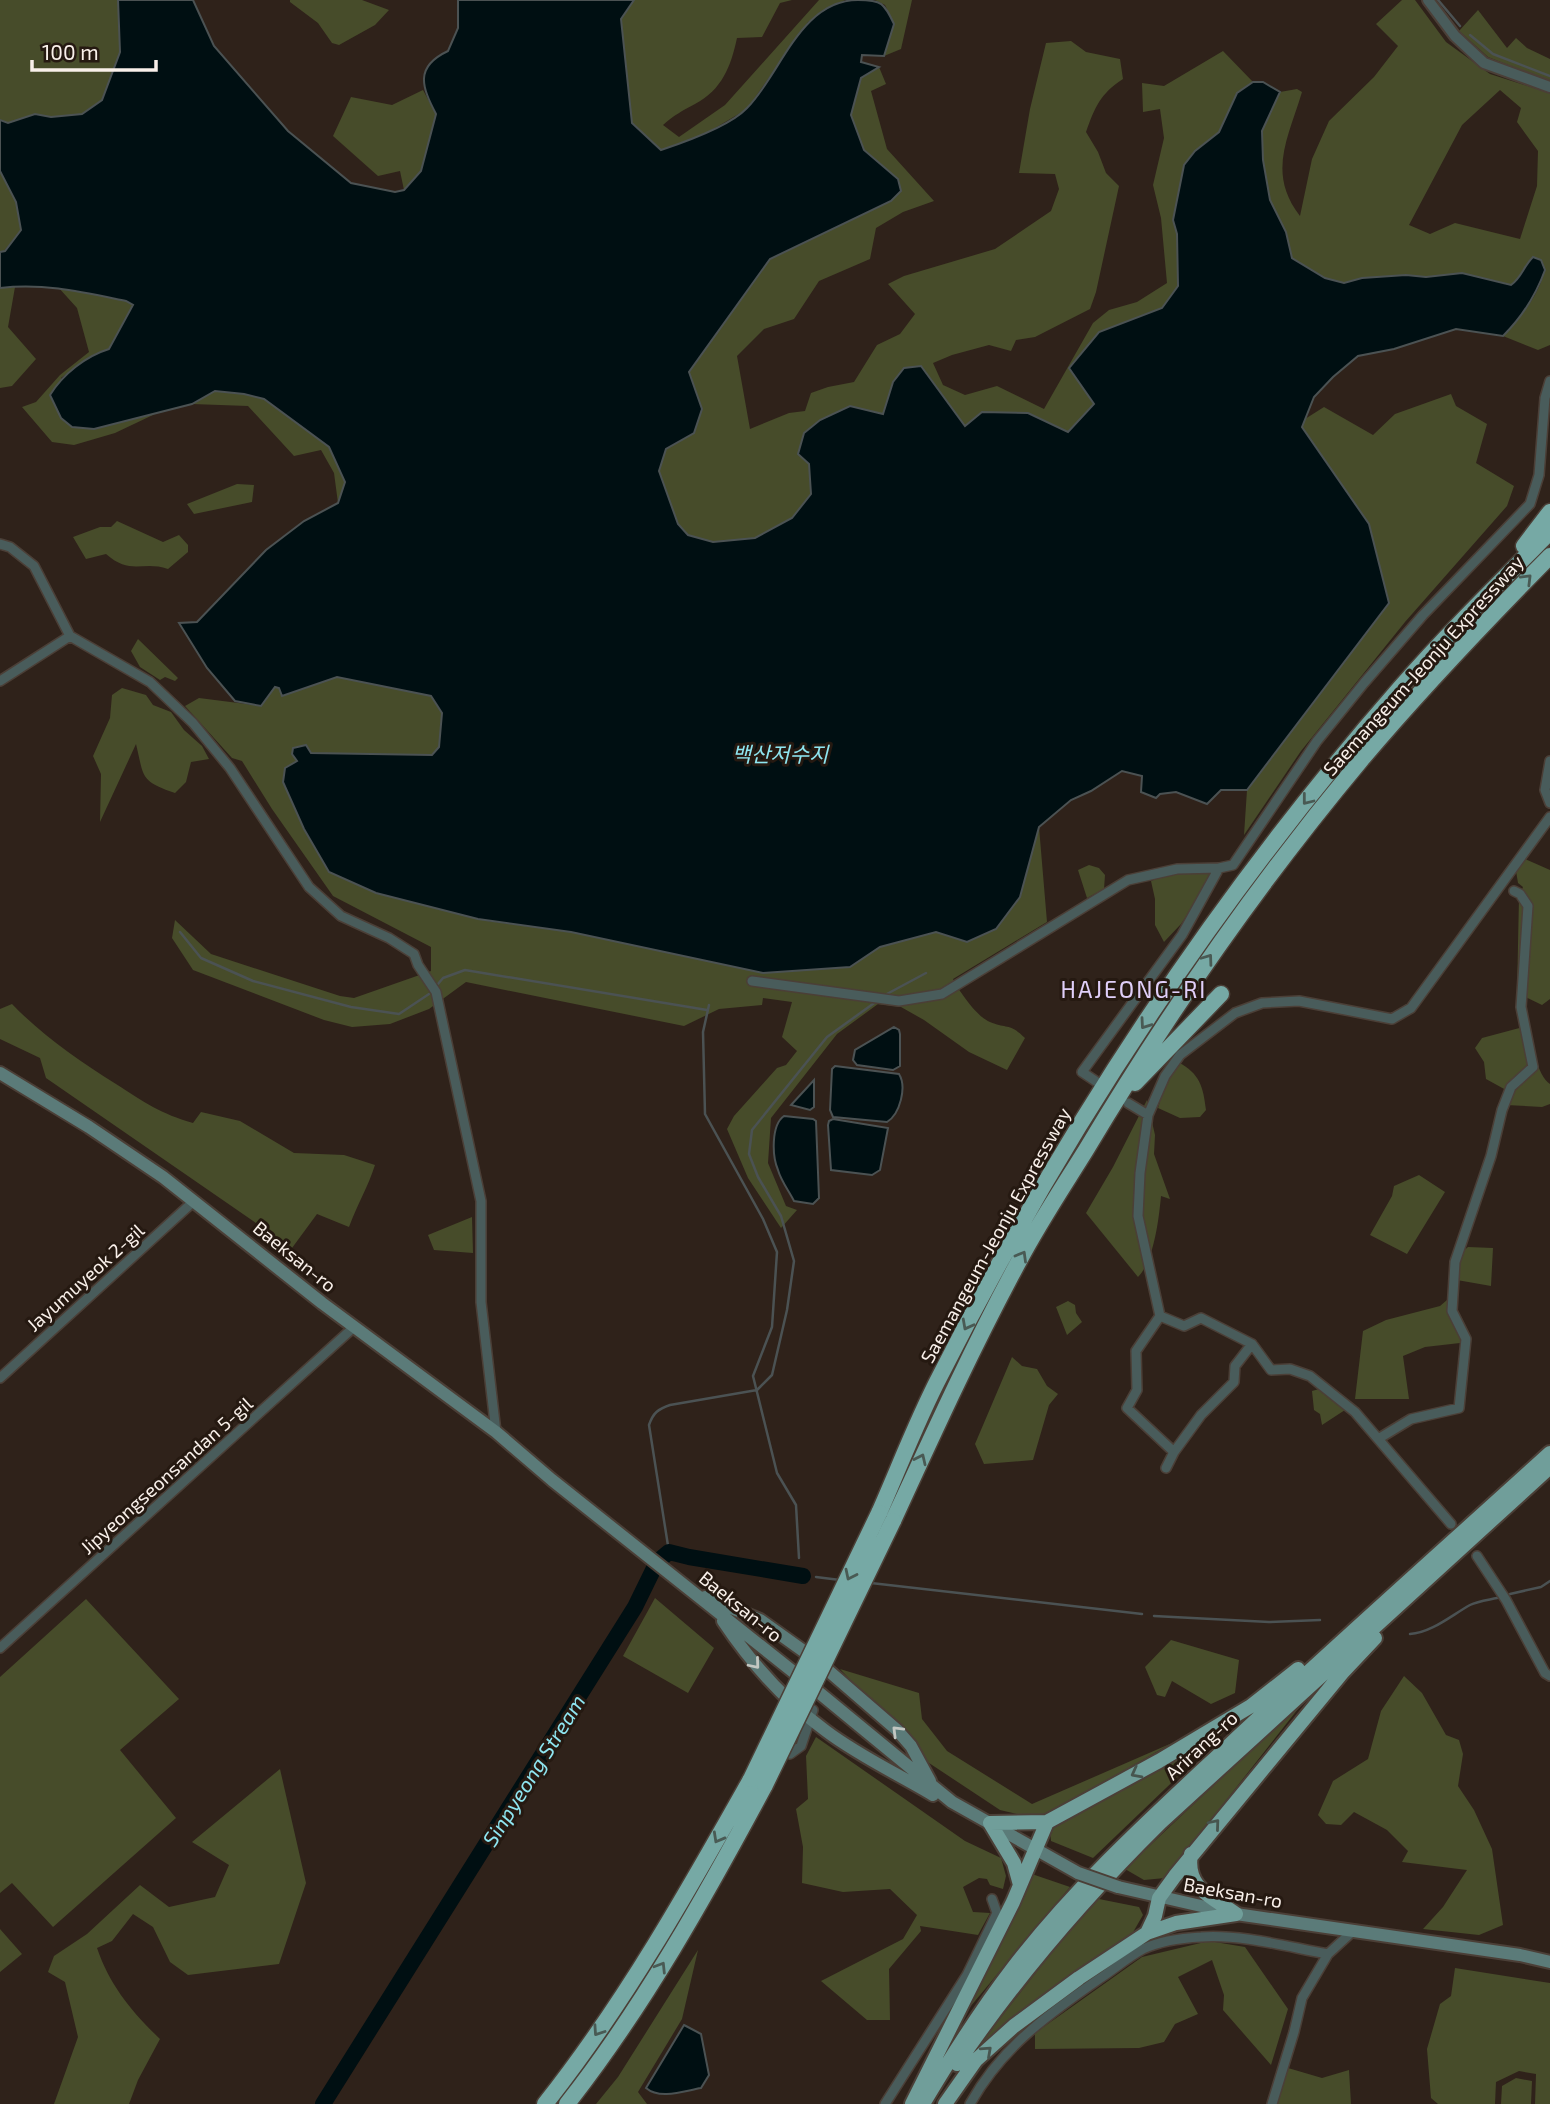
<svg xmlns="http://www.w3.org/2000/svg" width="1550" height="2104" font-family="'Exo 2','Noto Sans KR',sans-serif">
	<rect width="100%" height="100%" fill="#2f221a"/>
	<path fill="#474c2a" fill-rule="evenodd" d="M0 0H118L120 52 102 100 82 114 51 117 35 114 8 123 0 120Z
		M290 0H362L389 10 375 25 339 45 332 43 318 23 290 2Z
		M634 0H792L780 3 762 37 737 38C731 66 722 90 695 104 682 111 674 115 663 125L679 137 725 105 819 0H845L808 22 747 109 705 134 661 151 632 123 621 19Z
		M875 0H912L901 49 884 56 894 24 885 5Z
		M1402 0H1415L1446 42 1490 74 1550 93V345L1538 350 1503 336C1517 322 1549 284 1543 263L1533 257C1523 267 1522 277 1511 285L1462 273 1426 277 1406 275 1363 278 1345 283 1325 278 1292 258 1286 232 1270 200 1263 160 1262 131 1280 92 1297 89 1302 92C1288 139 1267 173 1300 216L1312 159 1329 121 1374 77 1398 46 1376 24ZM1500 90 1521 108 1517 122 1538 151 1537 186 1520 239 1455 223 1430 234 1409 225 1462 125Z
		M1478 10 1507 48 1516 38 1527 48 1550 59V82L1488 57 1459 31Z
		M1071 41 1086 52 1120 59 1123 79C1100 94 1095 107 1086 132L1098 152 1106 173 1119 186 1096 292 1090 309 1035 337 1016 340 1011 351 989 345 952 355 933 363 943 385 965 395 997 386 1044 409 1093 323 1109 310 1137 302 1167 283 1161 218 1153 185 1164 138 1160 109 1143 112 1142 83 1164 86 1223 51 1253 82 1237 93 1219 132 1195 151 1173 220 1177 234V287L1162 309 1099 333 1069 367 1094 404 1068 432 1028 413 965 426 920 366 904 368 893 382 883 414 809 463 811 494 792 518 755 538 713 542 688 535 678 524 659 471 666 449 694 433 702 410 689 372 770 259 891 201 898 179 864 150 851 115 861 78 879 67 886 84 871 91 887 149 934 201 903 212 876 228 870 259 819 281 794 319 764 329 737 356 750 429 789 413 805 411 811 393 828 387 854 382 877 345 900 334 915 314 888 284 904 276 995 249 1051 211 1059 189 1055 174 1019 173 1030 109 1046 43Z
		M423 90 436 114 421 172 404 190 400 171 378 176 333 136 351 97 392 105Z
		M0 171 16 202 21 230 4 251 0 252Z
		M15 287 8 327 36 359 12 386 0 388V288Z
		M58 287 126 301 133 305 109 349C90 354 77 367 61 378L94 429 155 414 115 433 74 445 52 442 22 407 36 402 60 375 89 352 77 308Z
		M215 391 244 394 264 399 329 447 345 482 338 503 334 473 321 450 294 456 248 406 192 404Z
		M1451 394 1456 406 1487 424 1476 463 1514 486 1507 506 1405 622 1301 751 1244 835 1247 790 1389 603 1368 524 1302 427 1305 419 1324 407 1373 435 1395 414Z
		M237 484 254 485 252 502 194 514 187 504Z
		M117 521 163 542 179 535 188 545V552L168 569C143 560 131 576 106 554L86 559 73 537 100 527H111Z
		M138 639 178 678 175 681 165 677 160 680 140 667 131 651Z
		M337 677 431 696 442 713 439 747 432 755 311 753 285 768 283 782 304 829 488 921 571 932 763 973 850 967 880 947 936 932 967 942 1020 897 1039 827 1047 922 953 979C959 991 977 1017 990 1022 1007 1029 1010 1023 1025 1038L1007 1070 969 1052 924 1020 901 1007 878 1004 837 1034 771 1118 768 1163 786 1206 797 1210 781 1228 748 1178 727 1129 734 1116 777 1068 786 1065 797 1051 782 1037 792 1002 763 998 762 1005 719 1009 684 1026 466 982 429 1009 390 1024 352 1027 324 1020 193 970 172 938 175 920 211 954 340 996 354 998 431 971V947L333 896 272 809 242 761 232 758 185 706 199 698 261 706 275 687 279 688 282 696Z
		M122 688 146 695 153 705 171 712 184 730 202 746 209 759 191 762 186 782 175 793C139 781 144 776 136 744L100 822 101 774 93 756 110 718 112 695Z
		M1525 859 1550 870V999L1542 1005 1517 993 1519 897 1523 887 1518 883 1516 871Z
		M1089 865 1099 868 1105 875 1104 889 1087 898 1078 870Z
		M1174 872H1216L1181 924 1164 942 1155 925V899L1151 881Z
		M12 1004C43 1036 78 1060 116 1084 144 1102 161 1114 193 1123L201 1112 240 1121 294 1153 344 1155 375 1165C368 1187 357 1205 349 1227L317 1214 292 1248 46 1078 40 1058 0 1039V1009Z
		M1527 1026C1530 1040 1538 1077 1550 1084V1104L1542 1107 1506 1105V1090L1486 1079 1484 1062 1475 1048 1482 1038Z
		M1178 1062C1200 1074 1203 1086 1206 1110L1200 1117 1180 1118 1158 1108 1167 1078Z
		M1147 1100 1155 1135 1154 1154 1170 1199 1161 1196C1159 1218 1154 1261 1138 1277L1086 1213 1113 1167Z
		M1419 1175 1445 1192 1407 1254 1370 1235 1392 1196 1394 1186Z
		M472 1217 473 1253 434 1250 428 1235Z
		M1468 1247 1493 1248 1491 1286 1457 1280 1462 1252Z
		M1447 1300 1450 1315 1463 1339 1460 1343 1425 1347 1403 1356 1409 1399H1355L1363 1331 1386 1320 1440 1306Z
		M1068 1301 1075 1305 1076 1313 1082 1322 1067 1335 1056 1307Z
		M1012 1357 1022 1366 1037 1369 1047 1386 1058 1394 1049 1405 1033 1460 984 1464 975 1444Z
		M1319 1389 1345 1410 1322 1425 1320 1414 1314 1410 1312 1391Z
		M655 1598 714 1648 688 1693 623 1656Z
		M86 1599 179 1699 120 1750 176 1818 53 1927 12 1883 0 1893V1677Z
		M1171 1640 1239 1660 1235 1693 1211 1704 1172 1681 1165 1697 1157 1695 1145 1667Z
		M840 1669 919 1693 922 1719 947 1751 1032 1804 1172 1743 1048 1815 1017 1814 1000 1810 926 1761Z
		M1404 1676 1422 1693 1446 1735 1459 1740 1463 1754 1458 1786 1474 1810 1492 1849 1503 1925 1479 1935 1423 1929 1443 1907 1467 1870 1402 1862 1408 1851 1387 1830 1354 1812 1341 1825 1326 1824 1318 1815 1333 1781 1368 1759 1381 1711Z
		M1309 1695 1165 1878 1144 1880 1125 1869Z
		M1237 1720 1093 1858 1051 1841 1050 1830Z
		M816 1737 965 1841 1001 1858 1006 1876 1003 1889 990 1885 987 1879 979 1878 963 1887 973 1912 990 1913 978 1935 920 1926 921 1931 889 1969 890 2020H867L821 1981 903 1939 917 1915 890 1889 843 1892 802 1883 803 1847 796 1809 808 1799 806 1756Z
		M280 1769 306 1883 279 1964 188 1975 170 1962 153 1927 133 1914 112 1941 97 1948C110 1986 132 2012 160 2039L138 2080 129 2104H54L78 2037 65 1982 48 1972 54 1956 87 1934 140 1885 169 1907 215 1897 229 1865 192 1842Z
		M1029 1873 1070 1887 960 2019Z
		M1094 1898 1139 1907 1143 1915 1132 1934 1069 1978 973 2053Z
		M0 1929 22 1954 0 1972Z
		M1209 1941 1245 1947 1288 2009 1271 2065 1223 2010 1224 1995 1212 1960 1178 1977 1198 2014 1175 2024 1164 2042 1139 2048 1035 2049V2033L1142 1957Z
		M698 1950 682 2019 638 2092 647 2104H596L618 2077Z
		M1455 1968 1550 1983V2104H1535L1536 2074 1519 2071 1496 2082 1495 2104H1438L1431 2098 1427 2049 1440 2004 1451 1996Z
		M1288 2068 1322 2078 1349 2070 1351 2104H1277Z
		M1516 2078 1532 2081 1531 2104H1501L1502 2086Z"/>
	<path fill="#000f12" stroke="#4b5253" stroke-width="2" d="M118 0H193L214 46 288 131 351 183 395 192 404 190 421 171 436 114C422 87 414 67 448 51L458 28V0H634L621 19 632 123 661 150C685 142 730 126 747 108 781 74 800 0 858 0 882 0 884 3 894 24L884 56 862 55 861 62 879 67 861 78 851 115 864 150 898 179 901 191 891 201 770 259 689 372 702 409 694 433 666 449 659 471 678 524 688 535 713 542 755 538 792 518 811 494 809 464 798 454 804 433 820 420 850 406 883 414 893 382 904 368 921 366 965 426 982 412 1028 413 1068 432 1094 404 1069 368 1099 332 1162 308 1178 286 1177 234 1173 220 1184 165 1195 151 1219 132 1237 93 1253 82H1263L1280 92 1262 131 1263 160 1270 200 1286 232 1292 258 1325 278 1344 283 1362 278 1406 275 1426 277 1462 273 1511 285C1522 277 1523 267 1533 257L1541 260 1545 270C1536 295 1522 317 1503 336L1456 329 1394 349 1358 356 1333 377 1314 397 1302 427 1369 524 1389 603 1247 790H1221L1207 804 1176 792 1160 794 1156 798 1141 792 1142 776 1122 771 1091 791 1071 800 1039 827 1020 897 996 929 967 942 936 932 880 947 850 967 763 973 571 932 478 919 376 893 329 872 304 829 283 782 285 768 297 761 292 754 293 748 306 745 311 753 432 755 439 747 442 713 431 696 337 677 282 696 279 688 275 687 261 706 235 701 207 668 179 623 197 622 266 550 304 521 338 503 345 482 329 447 264 399 244 394 215 391 192 404 94 429 72 427 61 418 50 395C63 374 86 356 109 349L133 305 126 301C82 292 45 283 0 288V252L5 251 21 230 16 202 0 171V120L8 123 35 114 51 117 82 114 102 100 120 52Z
		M894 1027 899 1030 900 1034V1066L893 1070 857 1065 853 1060 855 1050Z
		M835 1066 899 1074C907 1087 900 1114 887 1122L833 1117 830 1110 832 1069Z
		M814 1080V1107L810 1110 791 1105Z
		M784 1116 813 1119 816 1121 819 1198 813 1204 794 1201C789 1191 781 1181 778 1170 772 1156 771 1125 784 1116Z
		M833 1119 888 1128 880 1170 872 1175 831 1170 828 1125 829 1121Z
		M684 2025 701 2034 709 2075 701 2088C684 2091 660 2100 646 2088Z"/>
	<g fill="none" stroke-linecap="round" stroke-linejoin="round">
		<path stroke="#4b5253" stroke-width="2.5" d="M1438 0 1460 26
			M1470 35 1493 54 1550 76
			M180 932 201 958 253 981 351 1007 399 1014 429 994
			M438 984 443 978 465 970 707 1010
			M885 995 926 973
			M709 1005 703 1032 705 1114 763 1219 777 1252 772 1327 753 1376 777 1473 796 1505 799 1558
			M669 1552 649 1425C653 1413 658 1409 670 1405L757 1390 772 1375 787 1310 794 1261 781 1216 758 1177 749 1154 752 1130 827 1037 877 1001
			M800 1570V1575
			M816 1577 840 1580
			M871 1583 1142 1614
			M1510 1594 1541 1587 1550 1581
			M1154 1616 1269 1622 1320 1620
			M1410 1634C1431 1633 1452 1615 1470 1605 1478 1601 1488 1600 1497 1598"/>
		<path stroke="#000f12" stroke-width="16" d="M323 2104 635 1607 657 1562 669 1552 689 1557 803 1576"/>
		<g stroke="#4b3f37" stroke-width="12">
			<path id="minor" d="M0 544 10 547 34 566 70 636 150 682 193 723 230 768 309 887 341 916 389 938 414 954 418 965 436 992 481 1201V1302L496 1432
				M0 681 70 636
				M1550 761 1545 790 1550 803
				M752 981 899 1001 942 994 1128 880 1177 869 1219 868
				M1097 1082 1082 1072 1182 935 1219 868 1233 865 1317 741 1364 683 1423 615 1530 504 1539 475 1545 398 1550 381
				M1128 1103 1148 1115 1140 1173 1138 1216 1160 1316 1184 1326 1201 1318 1252 1344 1271 1370 1290 1369 1310 1376 1355 1412 1451 1524
				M1148 1115 1165 1076 1180 1055 1235 1013 1262 1003 1299 1001 1392 1019 1411 1008 1550 817
				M1160 1316 1136 1351 1137 1390 1127 1408 1174 1452
				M0 1378 194 1201
				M1378 1439 1411 1419 1459 1408 1466 1339 1452 1311 1455 1262 1491 1156 1502 1110 1511 1087 1533 1067 1521 1007 1528 906 1520 894 1514 891
				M1166 1468 1174 1452 1201 1415 1234 1382 1235 1366 1252 1344
				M1477 1556 1506 1600 1545 1673 1550 1676
				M0 1648 354 1327
				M790 1754 801 1746 813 1710
				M885 2104 967 1975 997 1913 992 1899
				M970 2104C1001 2048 1047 2015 1099 1979 1113 1970 1128 1957 1143 1949 1160 1941 1182 1938 1201 1937 1241 1934 1288 1947 1328 1954
				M1272 2104 1294 2032 1302 1998 1328 1954 1353 1931"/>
		</g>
		<g stroke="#4b3f37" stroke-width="14">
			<path id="tertiary" d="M1428 0 1455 36 1484 63 1550 87"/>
		</g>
		<g stroke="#4b3f37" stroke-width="16">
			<path id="secondary" d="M0 1073 89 1127 163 1177 322 1303 496 1432 552 1480 811 1686 952 1802 1078 1873
				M705 1597 760 1620 816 1660 897 1730 911 1746 930 1781
				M723 1621C751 1663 785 1701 826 1731 859 1756 898 1774 933 1795
				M1118 1887 1236 1914 1520 1955 1550 1962"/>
		</g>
		<g stroke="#4b3f37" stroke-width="18">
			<path id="trunk" d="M1191 1854C1185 1888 1212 1897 1236 1914
				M1020 1885 1014 1863 990 1823 1047 1822
				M1147 1933 1176 1923 1236 1914
				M957 2064C1017 1976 1085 1897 1161 1822L1550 1467
				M912 2104 1013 1902 1047 1822 1159 1761 1251 1706 1298 1669
				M923 2104C951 2057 980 2011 1013 1968 1076 1886 1151 1818 1226 1748 1333 1648 1442 1551 1550 1453
				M945 2104 976 2060 1014 2026 1079 1978 1147 1933 1155 1916 1159 1898 1175 1876 1342 1673 1375 1638"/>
		</g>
		<g stroke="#4b3f37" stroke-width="19">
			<path id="motorway" d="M1524 546 1550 512
				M1135 1083 1221 994
				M879 1513C899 1468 917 1420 940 1376 1064 1130 1219 895 1400 688 1447 634 1499 583 1550 532
				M893 1521C933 1434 973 1346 1019 1261 1039 1223 1063 1187 1086 1150 1168 1013 1259 882 1361 760 1421 689 1485 622 1550 556
				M545 2104C625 2003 688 1891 751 1779
				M567 2104C644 2006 706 1895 765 1785"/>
		</g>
		<use href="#minor" stroke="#495c5b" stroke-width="9"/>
		<use href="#tertiary" stroke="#495c5b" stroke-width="10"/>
		<use href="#secondary" stroke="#5b7b79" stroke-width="12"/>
		<use href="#trunk" stroke="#709e9a" stroke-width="14"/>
		<use href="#motorway" stroke="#76a9a5" stroke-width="16"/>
		<g stroke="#4b3f37" stroke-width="16" stroke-linecap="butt">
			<path id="secondary-bridge" d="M1078 1873 1118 1887"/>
		</g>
		<g stroke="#4b3f37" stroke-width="19" stroke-linecap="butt">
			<path id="motorway-bridge" d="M751 1779 879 1513
				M765 1785 893 1521"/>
		</g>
		<use href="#secondary-bridge" stroke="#5b7b79" stroke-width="12"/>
		<use href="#motorway-bridge" stroke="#76a9a5" stroke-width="16"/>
	</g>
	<defs><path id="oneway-chevron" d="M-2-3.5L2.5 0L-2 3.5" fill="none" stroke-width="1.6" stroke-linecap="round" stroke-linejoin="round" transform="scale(1.75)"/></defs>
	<g stroke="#495a54">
		<use href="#oneway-chevron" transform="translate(1527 579) rotate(-45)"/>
		<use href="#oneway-chevron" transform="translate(1307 800) rotate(128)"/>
		<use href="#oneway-chevron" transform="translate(1208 959) rotate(-54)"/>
		<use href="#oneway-chevron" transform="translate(1145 1024) rotate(125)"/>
		<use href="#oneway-chevron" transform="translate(1022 1256) rotate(-60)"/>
		<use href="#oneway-chevron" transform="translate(967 1325) rotate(118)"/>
		<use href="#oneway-chevron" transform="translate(921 1459) rotate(-65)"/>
		<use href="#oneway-chevron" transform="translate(850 1575) rotate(116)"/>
		<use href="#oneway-chevron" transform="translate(718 1838) rotate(119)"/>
		<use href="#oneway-chevron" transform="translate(661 1967) rotate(-58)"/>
		<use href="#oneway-chevron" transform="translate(598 2031) rotate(124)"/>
	</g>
	<g stroke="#c2c7c2">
		<use href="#oneway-chevron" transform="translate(755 1664) rotate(50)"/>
		<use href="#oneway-chevron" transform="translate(897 1731) rotate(-135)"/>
	</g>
	<g stroke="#47554f">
		<use href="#oneway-chevron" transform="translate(1136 1773) rotate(152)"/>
		<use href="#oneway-chevron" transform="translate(1215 1824) rotate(-50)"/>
		<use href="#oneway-chevron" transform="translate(987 2051) rotate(-42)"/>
	</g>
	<g text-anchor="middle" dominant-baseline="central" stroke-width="6" stroke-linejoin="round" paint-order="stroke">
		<g font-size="19" fill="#f9f0ea" stroke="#251911">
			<text transform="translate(1423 665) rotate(-48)">Saemangeum-Jeonju Expressway</text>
			<text transform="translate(995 1235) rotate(-61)">Saemangeum-Jeonju Expressway</text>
			<text transform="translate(295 1256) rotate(39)">Baeksan-ro</text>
			<text transform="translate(85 1277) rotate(-42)">Jayumuyeok 2-gil</text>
			<text transform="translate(166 1475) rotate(-42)">Jipyeongseonsandan 5-gil</text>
			<text transform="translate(741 1606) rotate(39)">Baeksan-ro</text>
			<text transform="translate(1201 1745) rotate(-43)">Arirang-ro</text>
			<text transform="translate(1233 1892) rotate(10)">Baeksan-ro</text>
		</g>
		<g font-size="21" font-style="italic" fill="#8fe6f1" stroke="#251911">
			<text x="780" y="753">백산저수지</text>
			<text transform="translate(533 1770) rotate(-58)">Sinpyeong Stream</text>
		</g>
		<g font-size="23" letter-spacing="2" fill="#e0cff9" stroke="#251911">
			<text x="1134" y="989">HAJEONG-RI</text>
		</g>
	</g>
	<path d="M32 60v10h124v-10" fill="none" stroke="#f9f0ea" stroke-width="3.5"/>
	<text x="42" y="60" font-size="21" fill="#f9f0ea" stroke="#251911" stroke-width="5" paint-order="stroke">100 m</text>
</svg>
